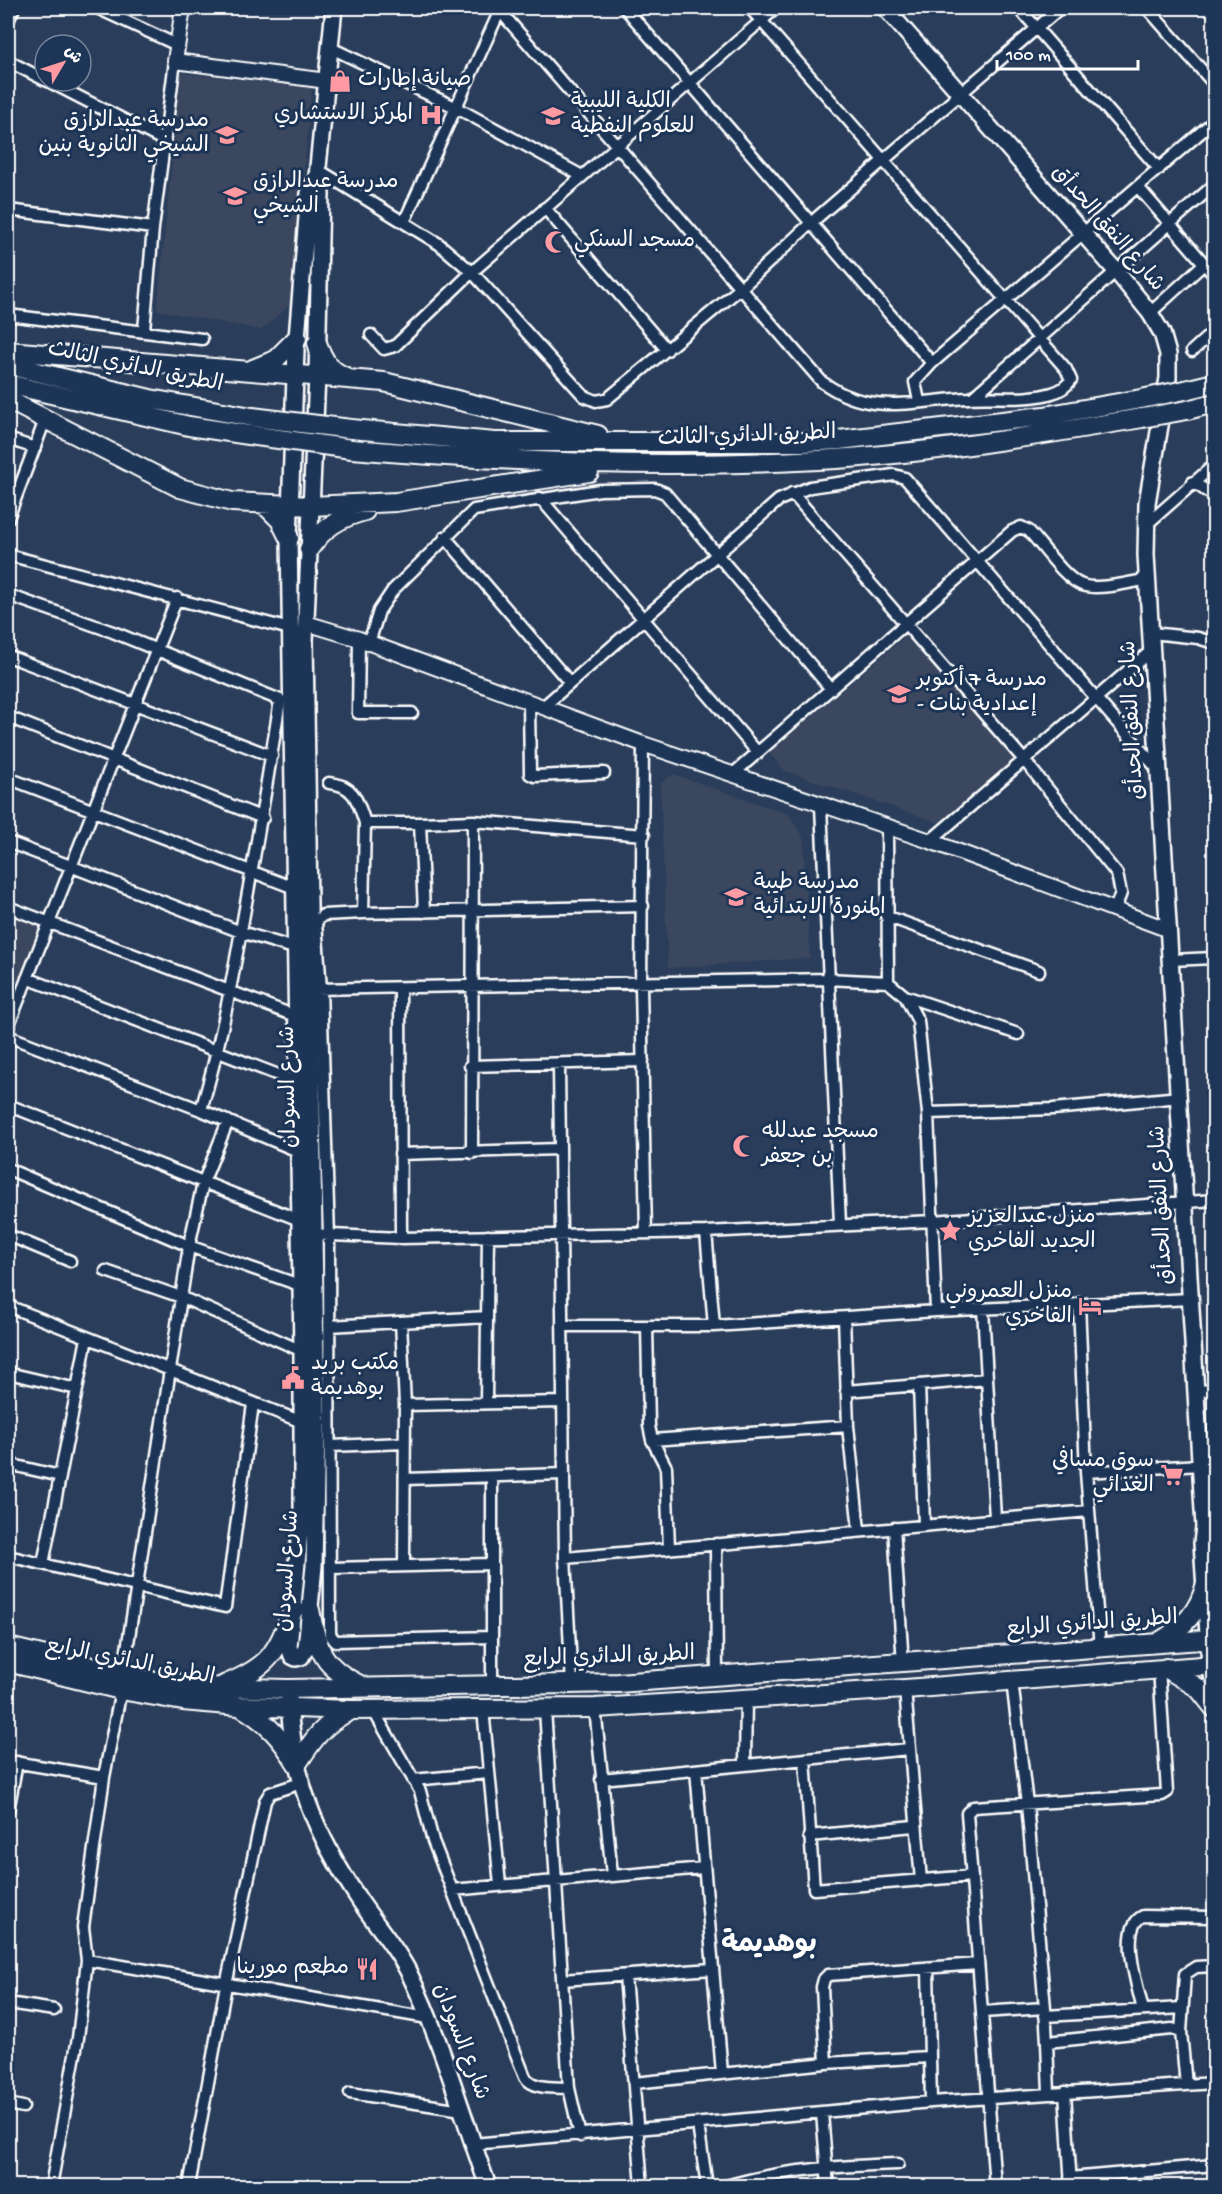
<svg xmlns="http://www.w3.org/2000/svg" width="1222" height="2194" font-family="'Gochi Hand','Playpen Sans Arabic',sans-serif">
	<rect width="100%" height="100%" fill="#2a3d5a"/>
	<filter id="ink" filterUnits="userSpaceOnUse"><feTurbulence type="fractalNoise" baseFrequency=".0167" numOctaves="2"/><feDisplacementMap in="SourceGraphic" scale="12" xChannelSelector="R" yChannelSelector="G"/><feConvolveMatrix kernelMatrix="1 2 1 2 8 2 1 2 1" color-interpolation-filters="sRGB"/></filter>
	<g filter="url(#ink)">
		<path fill="#3a475e" d="M181 73 312 88 291 304 261 330 157 310Z
			M907 635 1016 758 943 824 785 771 769 753Z
			M673 774 788 814 803 836 810 958 668 968 660 784Z
			M8 913 45 926 8 1024Z"/>
		<g fill="none" stroke-linecap="round" stroke-linejoin="round">
			<g stroke="#fff" stroke-width="15">
				<path id="minor" d="M97 8 177 45
					M625 8 932 363
					M1019 8 1159 169
					M1147 8 1214 84
					M500 11 822 382C837 392 850 399 868 402 900 408 937 399 969 398 997 396 1025 401 1052 393 1060 391 1066 387 1071 380L1066 369 750 8
					M8 21 14 8
					M329 47 457 108 582 176
					M8 61 45 80
					M48 81 165 141
					M317 169 439 244 472 272 584 396 596 401 607 399 742 287 812 222 1060 8
					M1138 187 1214 275
					M545 208 667 350
					M8 210 153 228
					M405 220 501 8
					M1150 313 1205 263
					M8 315 202 339
					M144 330 153 228 175 61
					M371 335 384 349 395 346 472 272 776 8
					M1192 351 1214 331
					M973 397 1214 185
					M919 401 915 382 932 363 1214 121
					M8 439 35 448
					M1193 482 1214 496
					M792 493 1024 760 1117 874 1121 893 1115 909
					M540 498 758 753
					M8 518 45 420
					M1146 525 1214 465
					M445 537 570 683
					M8 555 290 629
					M8 595 113 632 280 700C268 778 255 854 241 931 230 992 219 1050 201 1110
					M1152 633 1198 638 1214 643
					M359 639 358 713H412
					M369 643 379 611 393 590 474 510 600 490 655 489 665 493 831 689
					M8 656 272 756
					M529 702 530 774 535 776 604 773
					M543 707 779 500 810 487 894 475 905 478 1160 772
					M8 717 263 818
					M643 744 641 985 646 1233
					M733 774 1012 531 1021 527 1029 531C1042 545 1065 579 1082 585 1098 591 1132 582 1149 579
					M8 778 297 889
					M329 783C355 785 358 802 365 823
					M821 806 840 1224
					M420 823 473 821 644 835
					M887 826 888 982
					M930 841 1152 650
					M8 842 241 932 297 949
					M8 907 298 1017
					M363 913 365 823H420L424 912
					M886 916 1039 971
					M1171 960 1214 958
					M27 978 299 1083
					M400 988 401 1238
					M315 989 827 979 888 982 905 996 1018 1034
					M905 996 918 1021 928 1113 936 1311
					M8 1027 177 598
					M8 1036 201 1110 300 1152
					M470 1066 643 1061
					M559 1066 565 1558 572 1685
					M8 1105 302 1221
					M928 1113 1053 1109 1180 1097
					M472 1153 473 821
					M400 1154 559 1149
					M8 1169 189 1246 302 1286
					M706 1232 714 1326
					M307 1234 401 1238 706 1232 933 1221 1214 1200
					M8 1235 70 1261
					M106 1271 181 1297 302 1351
					M1079 1303 1086 1472 1100 1648
					M8 1306 302 1422
					M983 1309 995 1518
					M844 1318 848 1426 859 1530
					M401 1322 405 1405 404 1565
					M329 1326 487 1317
					M562 1326H714L936 1311 1191 1299
					M647 1326 649 1426 652 1440 666 1467 669 1548
					M8 1373 77 1389
					M846 1391 919 1385
					M1196 1391 1214 1390
					M486 1402 488 1236
					M405 1405 562 1402
					M652 1440 848 1426
					M331 1446 404 1443
					M8 1464 60 1476
					M1086 1472 1200 1465
					M492 1477V1685
					M405 1479 563 1474
					M924 1524 919 1385 987 1379
					M894 1528 903 1664
					M716 1544 717 1678
					M8 1556 225 1607 253 1404
					M565 1558 1089 1511
					M43 1564 87 1338
					M331 1568 490 1564
					M492 1637 335 1641 330 1634 329 1236 321 989 316 922 323 915 363 913 643 906
					M123 1676 189 1246 203 1183 228 1121
					M905 1689 921 1881
					M595 1708 612 1875
					M483 1709 500 1885
					M545 1709 569 2088 580 2136
					M373 1710 420 1791 433 1841 525 2077C534 2090 555 2087 569 2088
					M805 1759 814 1889 972 1876
					M8 1761 104 1777
					M745 1765 746 1698
					M696 1770 722 2073
					M601 1779 909 1749
					M413 1780 488 1773
					M8 1811 17 1762
					M809 1836 914 1826
					M452 1890 704 1868
					M87 1960 428 2018
					M928 1969 931 2102
					M625 1976 642 2186
					M562 1980 712 1969
					M8 2003 54 2010
					M1045 2008 1047 2042 1172 2029 1181 2032
					M1143 2010C1138 1988 1118 1927 1143 1916L1214 1917
					M982 2012 1045 2008 1027 1804 1012 1681
					M1045 2016 1182 2008
					M1047 2042 1049 2093
					M826 2063 822 1987 824 1979 828 1975 978 1964
					M634 2083 826 2063 929 2057
					M1186 2085 1181 2032 1185 1974 1196 1967 1214 1966
					M1065 2092 1071 2186
					M350 2093 462 2110
					M8 2104 23 2107
					M822 2113 828 2186
					M698 2125 707 2186
					M473 2144 931 2102 1214 2083
					M1070 2178 1214 2165
					M51 2186 78 2038 87 1960 83 1927 104 1777 121 1690
					M189 2186 226 1985 265 1801 270 1793 301 1783
					M726 2186C783 2169 840 2166 898 2164
					M995 2186 967 1813 973 1807 1162 1795 1167 1792 1159 1668"/>
			</g>
			<g stroke="#fff" stroke-width="18">
				<path id="tertiary" d="M183 8 175 61 327 81
					M306 623 359 639 643 744 930 841 1169 930"/>
			</g>
			<g stroke="#fff" stroke-width="20">
				<path id="secondary" d="M885 8 1116 271 1150 313 1162 333 1168 354V378L1147 503 1146 555 1204 1527 1202 1543 1210 1665 1214 1683
					M317 177 321 194 317 376 305 641 317 1429 314 1566 306 1648 301 1657 296 1658 292 1656 289 1647 302 1510V1351L289 538 296 350 309 193 317 177 334 8
					M289 1698C292 1780 315 1833 360 1901 376 1925 396 1947 409 1973 442 2041 462 2115 488 2186"/>
			</g>
			<g stroke="#fff" stroke-width="22">
				<path id="primary" d="M310 1610C318 1651 322 1667 362 1686
					M1159 1642C1184 1627 1199 1612 1206 1583
					M8 1647 146 1680 210 1687 288 1689 618 1683 1214 1639
					M8 1662 121 1690 183 1701 239 1706 351 1710 595 1708 905 1689 1214 1665
					M1166 1668 1198 1688 1214 1708
					M224 1685C272 1665 275 1654 294 1608
					M241 1707C267 1722 281 1738 297 1764 312 1741 324 1723 350 1711"/>
			</g>
			<g stroke="#fff" stroke-width="22">
				<path id="trunk" d="M317 343C323 360 329 370 346 377
					M8 351 384 382 598 435
					M8 365 150 399 252 417
					M253 369 275 360 297 338
					M8 384 189 426 249 435
					M1185 390 1214 383
					M8 400 180 488 232 502 311 506 396 502 589 472
					M1187 410 1214 403
					M351 429 495 442H804L839 440 1044 416 1141 399
					M352 449C507 462 662 469 818 460 926 454 1035 436 1142 418
					M265 505 280 520 289 538
					M309 549C324 527 339 518 365 511"/>
			</g>
			<use href="#minor" stroke="#1d3557" stroke-width="10"/>
			<use href="#tertiary" stroke="#1d3557" stroke-width="14"/>
			<use href="#secondary" stroke="#1d3557" stroke-width="15"/>
			<use href="#primary" stroke="#1d3557" stroke-width="18"/>
			<use href="#trunk" stroke="#1d3557" stroke-width="18"/>
			<g stroke="#fff" stroke-width="22" stroke-linecap="butt">
				<path id="trunk-bridge" d="M1141 399 1185 390
					M252 417 351 429
					M1142 418 1187 410
					M249 435 352 449"/>
			</g>
			<use href="#trunk-bridge" stroke="#1d3557" stroke-width="18"/>
		</g>
	</g>
	<defs>
		<g id="shop-bare" transform="scale(1.8)"><path d="M-5-2.5h2.3a2.7 3.5 0 0 1 5.4 0H5L5.5 6h-11ZM-1.5-2.5h3a1.5 2.3 0 0 0-3 0Z" fill="#ff9aa2" stroke="#1d3557" stroke-width="2.5" paint-order="stroke"/></g>
		<g id="hospital-bare" transform="scale(1.8)"><path d="M-5-5h3v3.5h4V-5h3V5h-3V1.5h-4V5h-3Z" fill="#ff9aa2" stroke="#1d3557" stroke-width="2.5" paint-order="stroke"/></g>
		<g id="university-bare" transform="scale(1.8)"><path d="M0-5L7-2L0 1L-7-2ZM-4 1L0 2.5L4 1V4Q0 6-4 4Z" fill="#ff9aa2" stroke="#1d3557" stroke-width="2.5" paint-order="stroke"/></g>
		<g id="school-bare" transform="scale(1.8)"><path d="M0-5L7-2L0 1L-7-2ZM-4 1L0 2.5L4 1V4Q0 6-4 4Z" fill="#ff9aa2" stroke="#1d3557" stroke-width="2.5" paint-order="stroke"/></g>
		<g id="mosque-bare" transform="scale(1.8)"><path d="M3.5-4.9A6 6 0 1 0 3.5 4.9A5 5 0 1 1 3.5-4.9Z" fill="#ff9aa2" stroke="#1d3557" stroke-width="2.5" paint-order="stroke"/></g>
		<g id="sight-bare" transform="scale(1.8)"><path d="M0-6L1.8-2.2L6-1.7L2.9 1.2L3.7 5.4L0 3.3L-3.7 5.4L-2.9 1.2L-6-1.7L-1.8-2.2Z" fill="#ff9aa2" stroke="#1d3557" stroke-width="2.5" paint-order="stroke"/></g>
		<g id="hotel-bare" transform="scale(1.8)"><path d="M-6-4.5h1.5V1H6V5H4.5V3h-9V5H-6ZM-4 0a1.8 1.8 0 1 1 3.6 0ZM.5 0V-2.5h3Q6-2.5 6 0Z" fill="#ff9aa2" stroke="#1d3557" stroke-width="2.5" paint-order="stroke"/></g>
		<g id="civic-bare" transform="scale(1.8)"><path d="M-.6-6.5H3V-4.5H.6V-3L4-1V1h2V6H-6V1h2V-1L-.6-3ZM-1.2 2.5V6h2.4V2.5Z" fill="#ff9aa2" stroke="#1d3557" stroke-width="2.5" paint-order="stroke"/></g>
		<g id="supermarket-bare" transform="scale(1.8)"><path d="M-6-5.5h2.5l.6 2H6L4.5 2H-2.5L-4.4-4H-6ZM-1.5 3.2a1.3 1.3 0 1 0 .1 0ZM3 3.2a1.3 1.3 0 1 0 .1 0Z" fill="#ff9aa2" stroke="#1d3557" stroke-width="2.5" paint-order="stroke"/></g>
		<g id="restaurant-bare" transform="scale(1.8)"><path d="M-5-6h1v4h1v-4h1v4h1v-4h1v5L-1.5 .5V6h-2V.5L-5-1ZM5-6V6H3V1.5H1.5Q1.5-4 5-6Z" fill="#ff9aa2" stroke="#1d3557" stroke-width="2.5" paint-order="stroke"/></g>
	</defs>
	<g fill-rule="evenodd">
		<use href="#shop-bare" x="340" y="81"/>
		<use href="#hospital-bare" x="431" y="115"/>
		<use href="#university-bare" x="553" y="116"/>
		<use href="#school-bare" x="227" y="135"/>
		<use href="#school-bare" x="235" y="196"/>
		<use href="#mosque-bare" x="556" y="242"/>
		<use href="#school-bare" x="899" y="694"/>
		<use href="#school-bare" x="736" y="897"/>
		<use href="#mosque-bare" x="744" y="1146"/>
		<use href="#sight-bare" x="950" y="1231"/>
		<use href="#hotel-bare" x="1090" y="1306"/>
		<use href="#civic-bare" x="293" y="1378"/>
		<use href="#supermarket-bare" x="1172" y="1475"/>
		<use href="#restaurant-bare" x="367" y="1969"/>
	</g>
	<g text-anchor="middle" dominant-baseline="central" stroke-width="6" stroke-linejoin="round" paint-order="stroke">
		<g font-size="22" fill="#fff" stroke="#1d3557" text-anchor="start">
			<text x="358" y="81">صيانة إطارات</text>
			<text x="571" y="103">الكلية الليبية<tspan x="571" dy="25">للعلوم النفطية</tspan></text>
			<text x="413" y="115" text-anchor="end">المركز الاستشاري</text>
			<text x="209" y="122" text-anchor="end">مدرسة عبدالرازق<tspan x="209" dy="25">الشيخي الثانوية بنين</tspan></text>
			<text x="253" y="183">مدرسة عبدالرازق<tspan x="253" dy="25">الشيخي</tspan></text>
			<text x="574" y="242">مسجد السنكي</text>
			<text x="917" y="681">مدرسة 7 أكتوبر<tspan x="917" dy="25">- إعدادية بنات</tspan></text>
			<text x="754" y="884">مدرسة طيبة<tspan x="754" dy="25">المنورة الابتدائية</tspan></text>
			<text x="762" y="1133">مسجد عبدلله<tspan x="762" dy="25">بن جعفر</tspan></text>
			<text x="968" y="1218">منزل عبدالعزيز<tspan x="968" dy="25">الجديد الفاخري</tspan></text>
			<text x="1072" y="1293" text-anchor="end">منزل العمروني<tspan x="1072" dy="25">الفاخري</tspan></text>
			<text x="311" y="1365">مكتب بريد<tspan x="311" dy="25">بوهديمة</tspan></text>
			<text x="1154" y="1462" text-anchor="end">سوق مسافي<tspan x="1154" dy="25">الغذائي</tspan></text>
			<text x="349" y="1969" text-anchor="end">مطعم مورينا</text>
		</g>
		<g font-size="22" fill="#fff" stroke="#1d3557">
			<text transform="translate(1107 229) rotate(49)">شارع النفق الحدأق</text>
			<text transform="translate(135 368) rotate(12)">الطريق الدائري الثالث</text>
			<text transform="translate(747 437) rotate(-2)">الطريق الدائري الثالث</text>
			<text transform="translate(1134 720) rotate(-93)">شارع النفق الحدأق</text>
			<text transform="translate(290 1087) rotate(-91)">شارع السودان</text>
			<text transform="translate(1163 1205) rotate(-93)">شارع النفق الحدأق</text>
			<text transform="translate(289 1571) rotate(-86)">شارع السودان</text>
			<text transform="translate(1092 1625) rotate(-4)">الطريق الدائري الرابع</text>
			<text transform="translate(609 1658) rotate(-2)">الطريق الدائري الرابع</text>
			<text transform="translate(130 1663) rotate(11)">الطريق الدائري الرابع</text>
			<text transform="translate(460 2042) rotate(69)">شارع السودان</text>
		</g>
		<g font-size="28" font-weight="bold" fill="#fff" stroke="#1d3557">
			<text x="769" y="1945">بوهديمة</text>
		</g>
	</g>
	<rect width="1222" height="2194" fill="none" stroke="#1d3557" stroke-width="30"/>
	<rect x="15" y="15" width="1192" height="2164" fill="none" stroke="#fff" stroke-width="2" filter="url(#ink)"/>
	<g transform="translate(63 63) rotate(51)"><circle r="28" fill="#1d3557" stroke="#77869a" stroke-width="1.5"/>
	<path d="M0-4.5L10 22L0 15L-10 22Z" fill="#ff9aa2"/>
	<text y="-9" font-size="16" font-weight="bold" text-anchor="middle" fill="#ffffff">ش</text>
	</g>
	<path d="M997 60v9h141v-9" fill="none" stroke="#ffffff" stroke-width="3"/>
	<text x="1006" y="60" font-size="18" fill="#ffffff" stroke="#1d3557" stroke-width="4.5" paint-order="stroke">100 m</text>
</svg>
